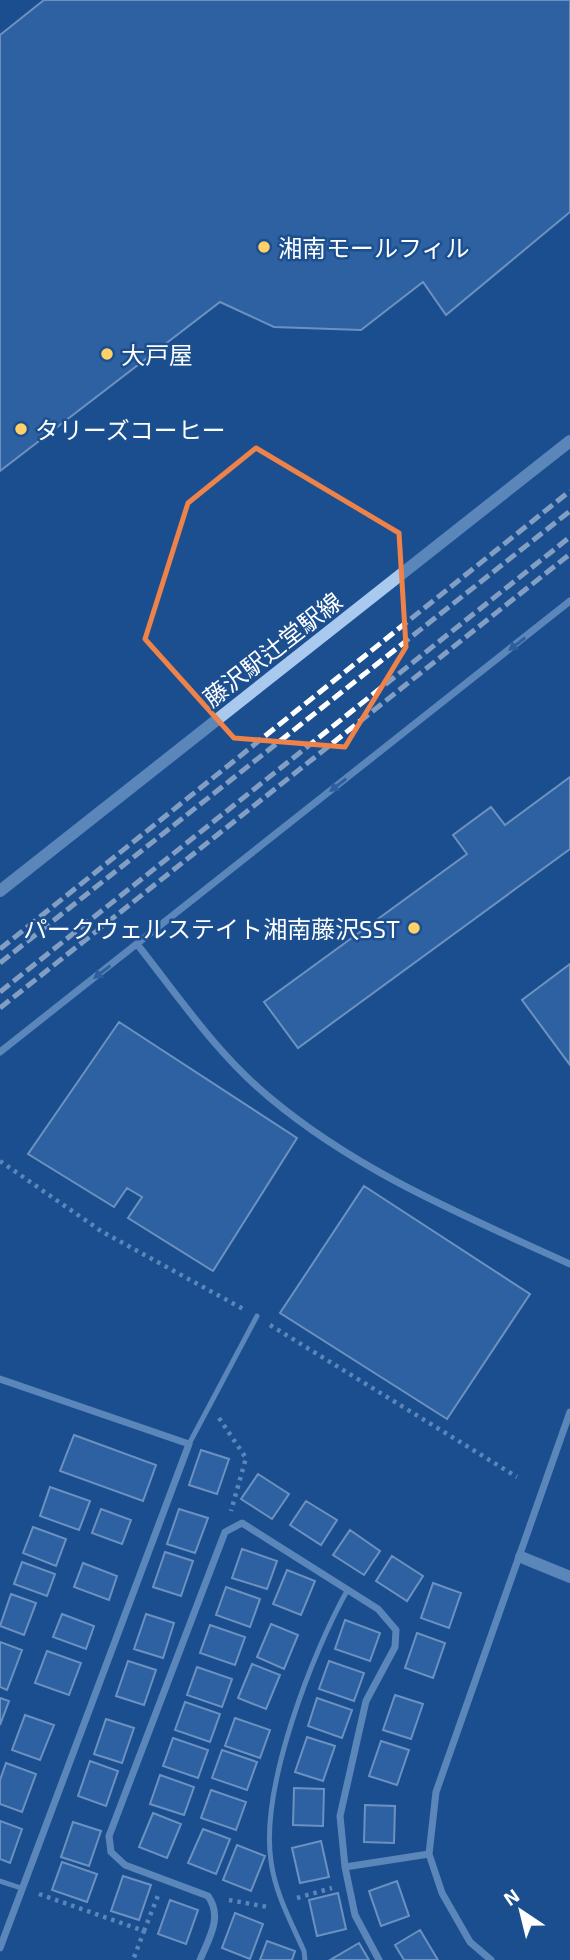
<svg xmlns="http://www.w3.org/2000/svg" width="570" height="1960" font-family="'Exo 2','Noto Sans JP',sans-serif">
	<rect width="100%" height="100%" fill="#1b4f8f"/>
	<path fill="#4478b7" stroke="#cfe3fa" stroke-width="2" d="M44 0H570V212L446 315 423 282 361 330 274 327 220 302 0 471V35Z
		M570 777V849L298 1048 264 1002 467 854 453 835 491 807 505 825Z
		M570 964V1065L522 1000Z
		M119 1022 297 1138 213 1271 128 1218 142 1197 127 1188 114 1207 28 1154Z
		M364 1186 530 1294 447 1419 280 1313Z
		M74 1435 156 1465 143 1501 60 1471Z
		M201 1450 229 1459 217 1494 189 1485Z
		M258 1474 289 1494 272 1519 241 1499Z
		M50 1487 90 1501 79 1530 40 1516Z
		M306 1501 337 1520 321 1545 290 1525Z
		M101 1509 131 1520 122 1544 92 1533Z
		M179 1509 208 1518 195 1553 167 1544Z
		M33 1527 66 1539 56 1566 23 1553Z
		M350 1530 380 1551 364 1575 333 1555Z
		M242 1549 277 1561 267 1589 232 1578Z
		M165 1552 193 1561 181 1596 153 1587Z
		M392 1556 423 1576 407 1601 376 1581Z
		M22 1562 55 1574 47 1596 14 1584Z
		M83 1563 117 1576 109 1600 74 1587Z
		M287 1570 315 1581 301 1615 273 1604Z
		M433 1583 461 1593 449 1628 421 1618Z
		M226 1587 260 1599 250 1627 216 1615Z
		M11 1594 36 1603 24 1635 0 1626Z
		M62 1614 94 1626 86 1649 53 1637Z
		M146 1614 174 1623 163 1658 134 1649Z
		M345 1620 380 1633 370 1661 335 1649Z
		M271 1624 298 1635 284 1669 257 1657Z
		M210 1625 245 1637 235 1665 200 1653Z
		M417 1633 445 1643 433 1678 405 1668Z
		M0 1642 22 1650 7 1690 0 1687Z
		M47 1651 81 1663 69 1695 35 1683Z
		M128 1661 156 1670 144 1705 116 1696Z
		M329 1661 364 1673 354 1701 319 1689Z
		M252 1664 280 1675 266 1709 238 1698Z
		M197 1667 232 1679 222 1707 187 1695Z
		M395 1695 423 1704 411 1739 383 1730Z
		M0 1698 9 1701 0 1725Z
		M317 1698 352 1710 342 1738 308 1726Z
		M185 1702 220 1714 210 1742 175 1730Z
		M25 1715 54 1725 40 1760 12 1750Z
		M235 1718 270 1730 260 1758 225 1746Z
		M106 1719 134 1728 122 1763 94 1754Z
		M307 1737 335 1746 323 1781 295 1772Z
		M173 1738 208 1750 198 1778 163 1766Z
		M381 1741 409 1750 397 1785 369 1776Z
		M222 1750 257 1762 247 1790 212 1778Z
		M90 1761 118 1771 106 1806 78 1796Z
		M6 1763 36 1774 22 1812 0 1804V1780Z
		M160 1775 194 1787 184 1815 150 1804Z
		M294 1788 324 1789 323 1826 293 1825Z
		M211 1790 246 1802 236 1830 201 1818Z
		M365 1805 395 1806 394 1843 364 1842Z
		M153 1813 181 1824 167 1858 139 1847Z
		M0 1821 22 1829 10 1863 0 1859Z
		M73 1822 101 1831 89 1866 61 1857Z
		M203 1829 230 1839 216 1874 188 1863Z
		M321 1841 329 1877 300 1883 292 1848Z
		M237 1845 265 1856 251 1891 223 1880Z
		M62 1862 97 1874 87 1902 52 1890Z
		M123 1876 151 1885 139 1920 111 1911Z
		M397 1881 409 1916 381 1926 369 1891Z
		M338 1893 346 1929 317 1936 309 1900Z
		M170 1900 198 1910 186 1944 158 1934Z
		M235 1913 263 1924 250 1959 222 1948Z
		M420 1930 438 1960H404L395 1945Z
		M267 1941 295 1951 292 1960H260Z
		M359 1943 369 1960H330Z"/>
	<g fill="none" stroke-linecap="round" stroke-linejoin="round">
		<path stroke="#a9c9ee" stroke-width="4.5" stroke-dasharray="3.5 5" stroke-linecap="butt" d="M0 1161 101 1231 245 1310
			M270 1325 517 1477
			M219 1418 246 1458 231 1511
			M39 1894 144 1931 133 1960
			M297 1898 332 1888
			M229 1900 268 1907
			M144 1931 159 1893"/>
		<path stroke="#a9c9ee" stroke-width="5" d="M189 1444 257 1316
			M0 1881 21 1888
			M305 1960 304 1951C291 1922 275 1893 271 1861 260 1788 312 1653 348 1589"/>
		<path stroke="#a9c9ee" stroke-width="7" d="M137 944C178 996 217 1054 269 1097 358 1172 465 1216 570 1264
			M0 1052 570 601
			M0 1379 189 1444 0 1948
			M345 1867 429 1854
			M200 1960C209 1938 223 1917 208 1896L125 1865 111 1852 109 1836 225 1532 242 1523 378 1609 396 1630 395 1647 366 1701 340 1816 345 1867 355 1915 379 1960
			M491 1960 470 1942 442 1893 429 1854 436 1792 570 1412"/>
		<path stroke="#a9c9ee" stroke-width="12" d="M0 891 570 441
			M521 1557 570 1577"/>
		<path stroke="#fff" stroke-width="5" stroke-dasharray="12 5" stroke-linecap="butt" d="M0 949 570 491
			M0 963 570 511
			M0 992 570 537
			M0 1008 570 554"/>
	</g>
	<defs><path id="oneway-solid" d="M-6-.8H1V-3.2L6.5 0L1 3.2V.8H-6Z" transform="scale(1.75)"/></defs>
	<g fill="#4674ac">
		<use href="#oneway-solid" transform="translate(517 644) rotate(142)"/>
		<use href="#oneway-solid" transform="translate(338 785) rotate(142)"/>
		<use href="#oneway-solid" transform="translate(102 972) rotate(142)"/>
	</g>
	<path d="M0 0H570V1960H0ZM256 448 399 533 406 647 345 747 234 738 145 639 188 503Z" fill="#1b4f8f" fill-opacity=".55" fill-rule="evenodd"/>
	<path fill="none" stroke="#ee8249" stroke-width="5" stroke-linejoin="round" d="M256 448 399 533 406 647 345 747 234 738 145 639 188 503Z"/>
	<g fill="#ffd166" stroke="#1b4f8f" stroke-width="2.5">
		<circle cx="264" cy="247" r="7"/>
		<circle cx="107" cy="354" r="7"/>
		<circle cx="21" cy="429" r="7"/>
		<circle cx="414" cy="928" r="7"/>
	</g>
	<g text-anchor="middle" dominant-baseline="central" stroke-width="5" stroke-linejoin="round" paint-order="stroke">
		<g font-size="24" fill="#fff" stroke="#1b4f8f" text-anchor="start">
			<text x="278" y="247">湘南モールフィル</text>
			<text x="121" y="354">大戸屋</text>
			<text x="35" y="429">タリーズコーヒー</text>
			<text x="400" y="928" text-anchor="end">パークウェルステイト湘南藤沢SST</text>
		</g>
		<g font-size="24" fill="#fff" stroke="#1b4f8f">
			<text transform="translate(272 649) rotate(-38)">藤沢駅辻堂駅線</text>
		</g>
	</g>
	<g transform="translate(521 1911) rotate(325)" stroke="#1b4f8f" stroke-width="5" paint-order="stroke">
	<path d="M0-5L12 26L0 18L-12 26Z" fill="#ffffff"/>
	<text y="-10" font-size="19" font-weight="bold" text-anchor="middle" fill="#ffffff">N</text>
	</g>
</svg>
